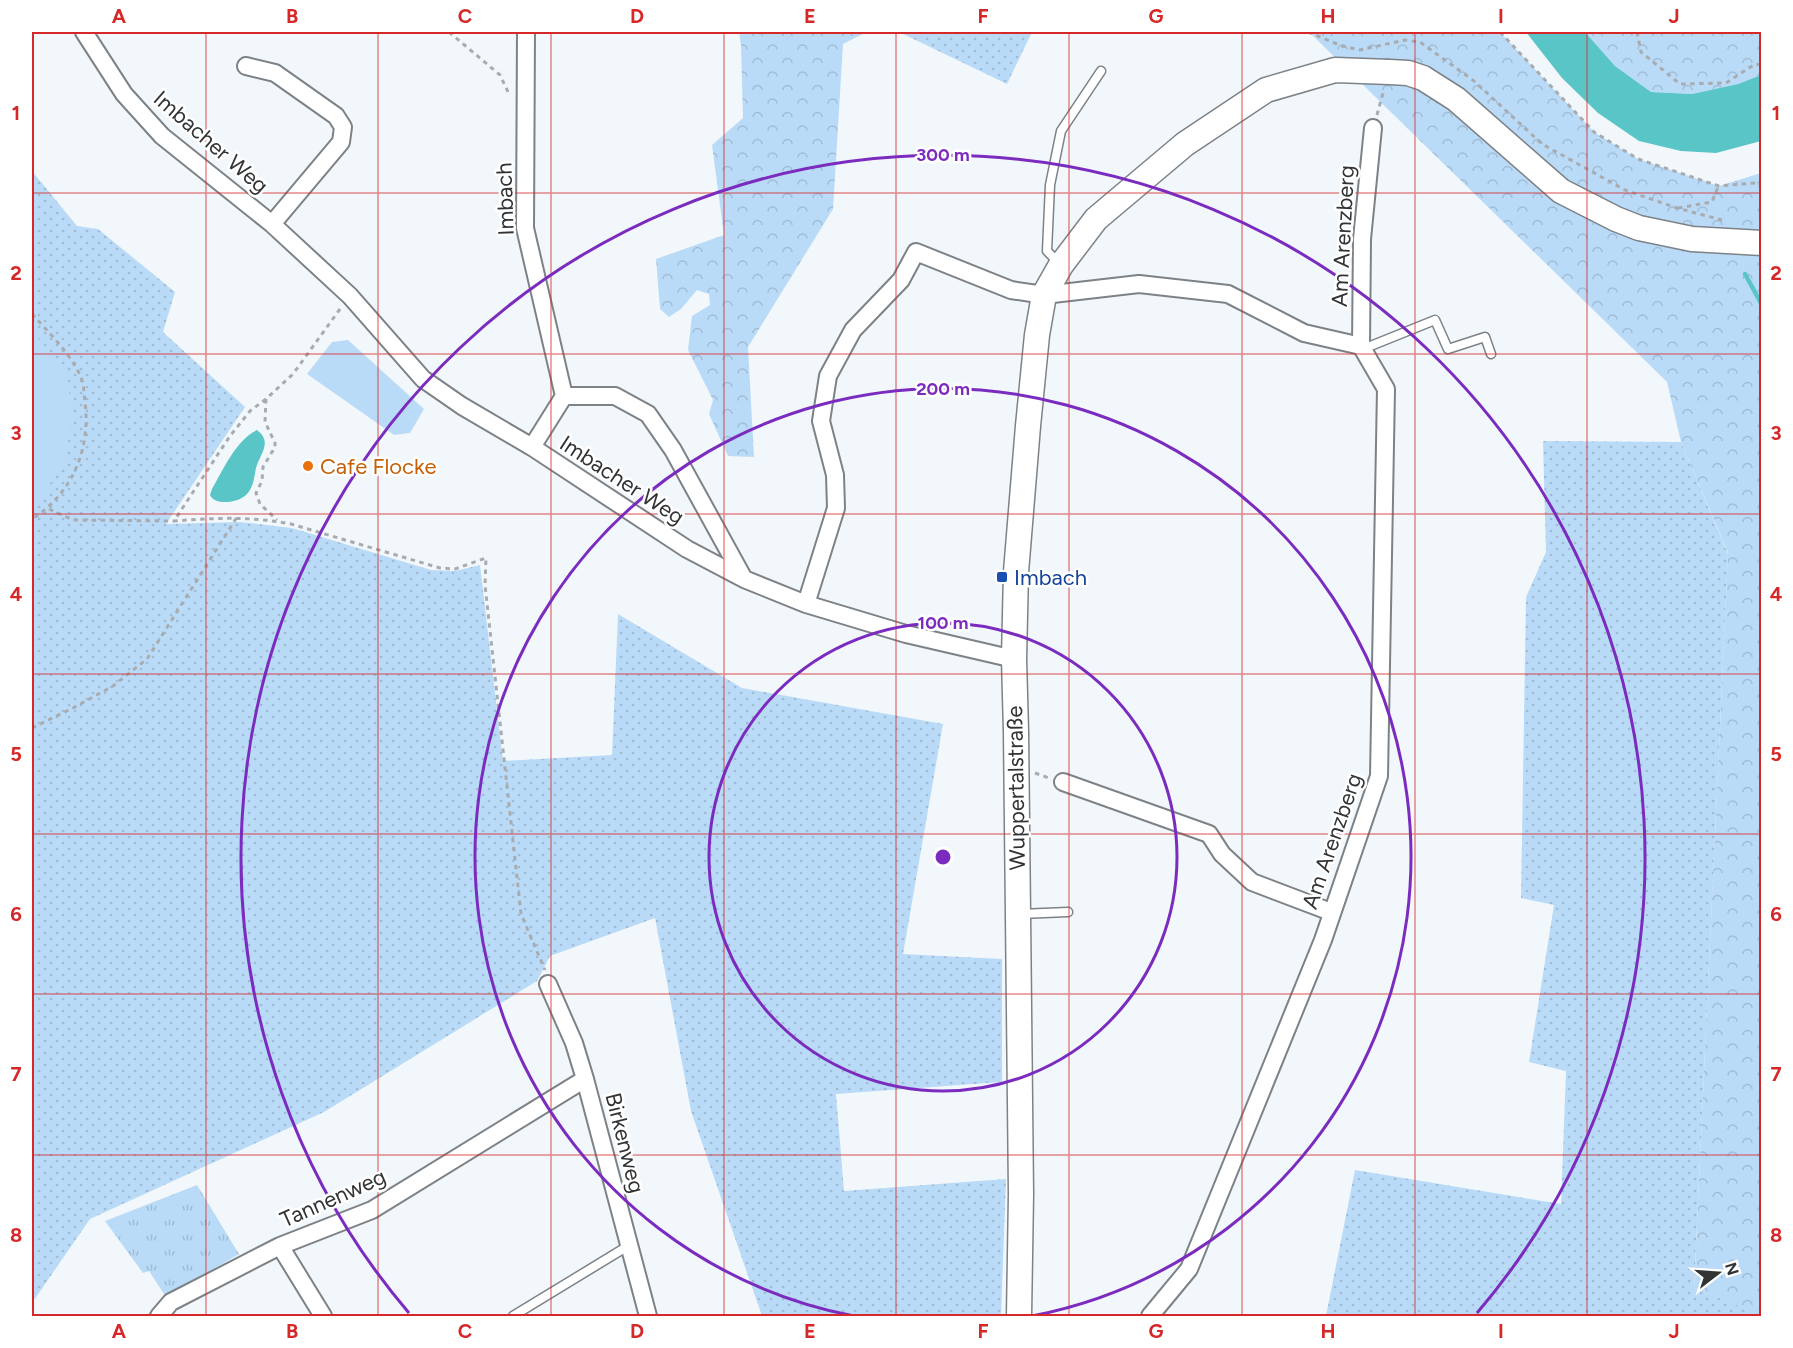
<svg xmlns="http://www.w3.org/2000/svg" width="1793" height="1348" font-family="Figtree,sans-serif">
	<defs>
		<pattern id="grass-dots" width="8" height="8" patternUnits="userSpaceOnUse" patternTransform="scale(1.5)"><rect width="8" height="8" fill="#badbf8"/><path d="M2 2h.1M6 6h.1" fill="none" stroke="#a0bcd5" stroke-width="1.8" stroke-linecap="round"/></pattern>
		<pattern id="forest-crowns" width="20" height="18" patternUnits="userSpaceOnUse" patternTransform="scale(1.5)"><rect width="20" height="18" fill="#badbf8"/><path d="M2 6a3 3 0 1 1 6 0M12 15a3 3 0 1 1 6 0" fill="none" stroke="#a0bcd5"/></pattern>
		<pattern id="park-tufts" width="24" height="20" patternUnits="userSpaceOnUse" patternTransform="scale(1.5)"><rect width="24" height="20" fill="#badbf8"/><path d="M3 7l-1-3M5 7V3M7 7l1-3M15 17l-1-3M17 17v-4M19 17l1-3" fill="none" stroke="#a0bcd5"/></pattern>
	</defs>
	<rect width="100%" height="100%" fill="#f2f7fc"/>
	<path fill="url(#grass-dots)" d="M899 32H1032L1007 84Z
		M32 171 77 226 98 229 175 292 163 332 245 407 166 524 240 522 292 528 431 570 455 571 480 565 503 761 612 755 618 614 742 688 943 724 903 954 1002 959V1082L836 1094 844 1191 1006 1179 1001 1316H762L691 1111 655 918 550 956 537 981 324 1112 90 1219 32 1303Z
		M1543 441 1681 442 1728 554 1694 1288 1761 1314V1316H1326L1355 1170 1561 1204 1566 1071 1529 1062 1554 905 1521 898 1526 597 1546 552Z"/>
	<path fill="url(#forest-crowns)" d="M739 32H867L843 44 833 209 748 347 754 457 728 456 709 414 713 400 688 350 692 316 710 305 709 294 697 290 681 309 669 317 660 309 656 259 724 235 712 145 743 118 741 45Z
		M1304 32H1500L1594 132 1638 159 1719 186 1761 173V1315L1694 1288 1728 553 1681 442 1667 382 1309 32Z
		M1585 32H1761V75L1738 84 1692 94 1651 92 1615 66Z"/>
	<path fill="url(#park-tufts)" d="M197 1185 239 1254 166 1297 149 1271 143 1273 105 1221Z"/>
	<path fill="#badbf8" d="M32 330 67 374 72 417 65 458 47 489 32 506Z
		M348 340 424 409 410 433 394 435 307 374 332 342Z"/>
	<path fill="#59c5c7" d="M1526 32H1585L1615 66 1651 92 1692 94 1738 84 1761 75V141L1716 153 1681 151 1639 141 1598 113 1562 78Z
		M257 430C273 442 260 454 256 468 254 477 254 486 247 494 239 503 215 506 210 495L212 489C223 470 236 440 257 430Z"/>
	<g fill="none" stroke-linecap="round" stroke-linejoin="round">
		<path stroke="#59c5c7" stroke-width="4.5" d="M1745 274 1762 305"/>
		<g stroke="#7d8287" stroke-width="11">
			<path id="lane" d="M1059 263 1047 251 1050 185 1061 131 1101 71
				M1363 349 1435 320 1448 349 1485 337 1491 354
				M1020 914 1068 912
				M513 1316 628 1246"/>
		</g>
		<g stroke="#7d8287" stroke-width="20">
			<path id="street" d="M84 32 124 94 162 136 272 224 350 296 423 379 462 406 532 447 687 549 744 579 806 604 906 634 1014 659
				M526 32 525 228 564 396 532 447
				M246 66 275 73 336 116 343 127 341 142 272 224
				M564 396H615L648 414 673 450 744 579
				M806 604 836 508 835 475 821 421 828 376 853 330 901 280 916 252 1011 290 1044 295 1139 284 1228 294 1304 333 1361 346
				M1063 782 1209 834 1222 854 1252 882 1331 912
				M548 984 574 1043 585 1079 648 1316
				M280 1246 323 1316
				M159 1316 171 1302 280 1246 372 1210 585 1079
				M1150 1316 1189 1269 1323 940 1379 776 1386 389 1361 346 1362 239 1373 128"/>
		</g>
		<g stroke="#7d8287" stroke-width="27">
			<path id="secondary" d="M1019 1316 1021 1194 1016 731 1014 659 1016 572 1028 426 1037 335 1044 295 1061 265 1096 219 1185 144 1266 90 1335 70 1390 72 1408 73 1423 78 1456 99 1561 191 1616 219 1639 228 1692 239 1762 243"/>
		</g>
		<path stroke="#a8acb0" stroke-width="3" stroke-dasharray="4.5 4.5" stroke-linecap="butt" d="M449 32 500 75 509 94
			M1308 32 1342 46 1360 50 1405 40 1420 42 1474 81 1542 144 1625 190 1677 208 1722 220
			M1500 32 1594 132 1638 159 1719 186 1754 183 1762 187
			M1637 32 1641 52 1680 84 1726 83 1755 64 1762 65
			M1377 115 1384 89
			M1678 208 1712 202 1718 187
			M340 309 293 374 266 399 250 411 230 436 174 521C214 518 251 516 291 524L440 568 455 569 486 558 485 585 521 914 545 970
			M32 314C49 333 69 352 80 375 84 382 84 394 85 402 91 449 72 494 32 519
			M266 399 265 422 275 443V447L263 467 262 481 256 493 260 504 277 520
			M49 509 73 520 174 521
			M32 728 73 708 113 686 147 659 237 517
			M1035 773 1049 778"/>
		<use href="#lane" stroke="#fff" stroke-width="8"/>
		<use href="#street" stroke="#fff" stroke-width="16"/>
		<use href="#secondary" stroke="#fff" stroke-width="24"/>
	</g>
	<path fill="none" stroke="#d62828" stroke-width="1.5" stroke-opacity="0.55" d="M206 32V1316M378 32V1316M551 32V1316M724 32V1316M896 32V1316M1069 32V1316M1242 32V1316M1415 32V1316M1587 32V1316M32 193H1762M32 354H1762M32 514H1762M32 674H1762M32 834H1762M32 994H1762M32 1155H1762"/>
	<g fill="none" stroke="#7b2cbf" stroke-width="3">
		<circle cx="943" cy="857" r="234"/>
		<path d="M854 1316A468 468 0 1 1 1032 1316"/>
		<path d="M409 1313A702 702 0 1 1 1477 1313"/>
	</g>
	<circle fill="#e8710a" stroke="#fff" stroke-width="2" cx="308" cy="466" r="6"/>
	<rect fill="#1a4fb4" stroke="#fff" stroke-width="2" x="996" y="571" width="12" height="12" rx="3"/>
	<g text-anchor="middle" dominant-baseline="central" stroke-width="5" stroke-linejoin="round" paint-order="stroke">
		<g font-size="22" fill="#313335" stroke="#fff">
			<text transform="translate(211 142) rotate(41)">Imbacher Weg</text>
			<text transform="translate(505 199) rotate(-92)">Imbach</text>
			<text transform="translate(1343 236) rotate(-87)">Am Arenzberg</text>
			<text transform="translate(622 480) rotate(33)">Imbacher Weg</text>
			<text transform="translate(1016 788) rotate(-91)">Wuppertalstraße</text>
			<text transform="translate(1332 841) rotate(-71)">Am Arenzberg</text>
			<text transform="translate(625 1143) rotate(76)">Birkenweg</text>
			<text transform="translate(333 1198) rotate(-24)">Tannenweg</text>
		</g>
		<g font-size="22" fill="#c56008" stroke="#fff" text-anchor="start">
			<text x="320" y="466">Cafe Flocke</text>
		</g>
		<g font-size="22" fill="#164399" stroke="#fff" text-anchor="start">
			<text x="1014" y="577">Imbach</text>
		</g>
	</g>
	<circle cx="943" cy="857" r="9" fill="#7b2cbf" stroke="#fff" stroke-width="3"/>
	<g font-size="18" text-anchor="middle" font-weight="bold" fill="#7b2cbf" stroke="#fff" stroke-width="5" stroke-linejoin="round" paint-order="stroke">
		<text x="943" y="161">300 m</text>
		<text x="943" y="395">200 m</text>
		<text x="943" y="629">100 m</text>
	</g>
	<rect width="1793" height="1348" fill="none" stroke="#ffffff" stroke-width="66"/>
	<g transform="translate(1718 1273) rotate(73)" stroke="#ffffff" stroke-width="4.5" paint-order="stroke">
	<path d="M0-4.5L10 22L0 15L-10 22Z" fill="#313335"/>
	<text y="-9" font-size="16" font-weight="bold" text-anchor="middle" fill="#313335">N</text>
	</g>
	<rect x="33" y="33" width="1727" height="1282" fill="none" stroke="#d62828" stroke-width="2"/>
	<g font-size="20" text-anchor="middle" font-weight="bold" fill="#d62828">
		<text x="119" y="23">A</text>
		<text x="292" y="23">B</text>
		<text x="465" y="23">C</text>
		<text x="637" y="23">D</text>
		<text x="810" y="23">E</text>
		<text x="983" y="23">F</text>
		<text x="1156" y="23">G</text>
		<text x="1328" y="23">H</text>
		<text x="1501" y="23">I</text>
		<text x="1674" y="23">J</text>
		<text x="16" y="120">1</text>
		<text x="1776" y="120">1</text>
		<text x="16" y="280">2</text>
		<text x="1776" y="280">2</text>
		<text x="16" y="440">3</text>
		<text x="1776" y="440">3</text>
		<text x="16" y="601">4</text>
		<text x="1776" y="601">4</text>
		<text x="16" y="761">5</text>
		<text x="1776" y="761">5</text>
		<text x="16" y="921">6</text>
		<text x="1776" y="921">6</text>
		<text x="16" y="1081">7</text>
		<text x="1776" y="1081">7</text>
		<text x="16" y="1242">8</text>
		<text x="1776" y="1242">8</text>
		<text x="119" y="1338">A</text>
		<text x="292" y="1338">B</text>
		<text x="465" y="1338">C</text>
		<text x="637" y="1338">D</text>
		<text x="810" y="1338">E</text>
		<text x="983" y="1338">F</text>
		<text x="1156" y="1338">G</text>
		<text x="1328" y="1338">H</text>
		<text x="1501" y="1338">I</text>
		<text x="1674" y="1338">J</text>
	</g>
</svg>
